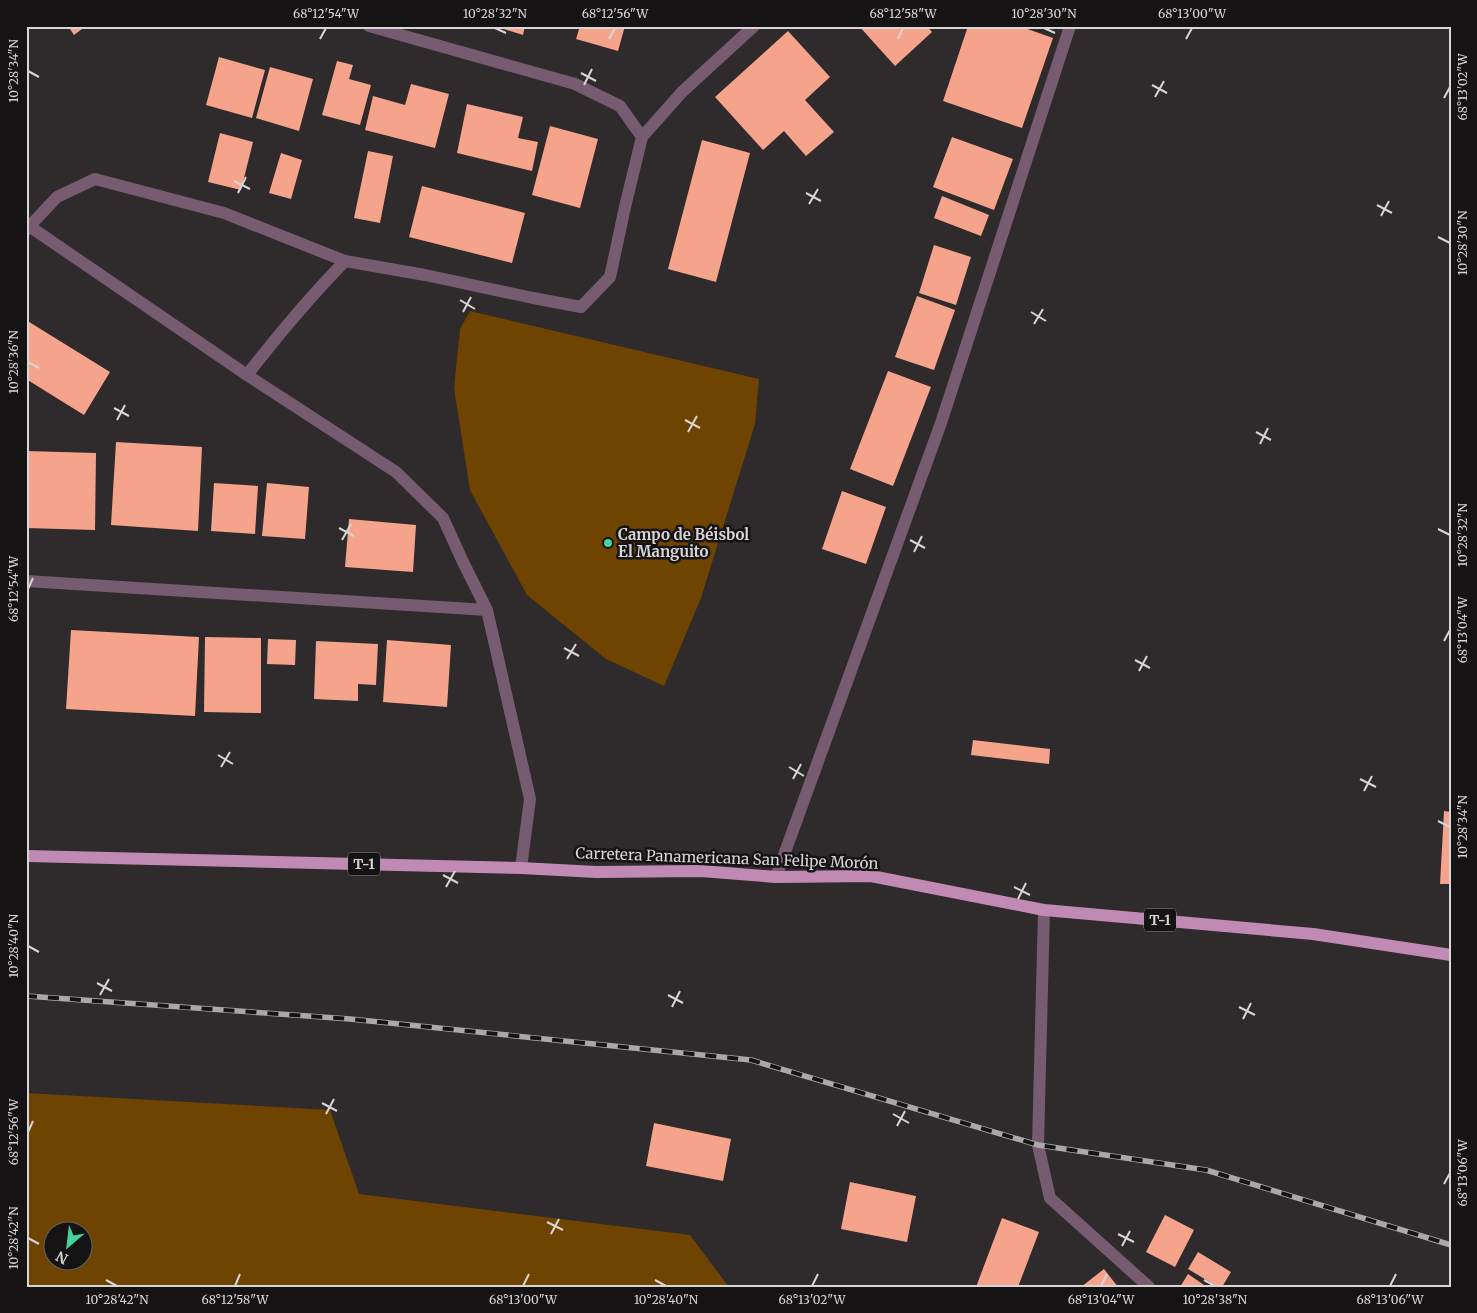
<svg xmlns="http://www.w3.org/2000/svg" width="1477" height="1313" font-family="Merriweather,serif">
	<rect width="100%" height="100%" fill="#2f2a2b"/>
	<path fill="#6f4400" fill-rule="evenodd" d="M470 311 759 379 755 424 701 598 664 686 606 659 527 595 470 490 454 388 460 329Z
		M26 1093 330 1110 359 1194 690 1235 729 1287H26ZM52 1230H82V1260H52Z"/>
	<path fill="#f5a38a" d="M68 26H86L74 35Z
		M494 26H525L523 35Z
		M580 26H625L618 51 576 39Z
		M859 26H927L932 32 895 66Z
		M968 26H1019L1053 38 1022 128 943 101Z
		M788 31 830 77 805 100 834 132 806 156 784 131 763 150 715 97Z
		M219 57 265 70 252 118 206 105Z
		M337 61 353 65 349 79 371 85 360 125 322 115Z
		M270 67 313 79 299 131 256 118Z
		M411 84 449 94 435 148 365 130 373 96 405 105Z
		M467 104 523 117 518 138 538 142 532 171 457 153Z
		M550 126 598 139 580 208 532 195Z
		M220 133 253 142 241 190 208 182Z
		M952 137 1013 159 994 210 933 187Z
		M702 140 750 153 716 282 668 269Z
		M368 151 393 156 380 223 354 218Z
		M281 153 302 160 291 199 269 193Z
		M422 186 525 213 512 263 409 237Z
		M942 196 989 215 981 236 934 218Z
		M934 245 971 257 956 305 919 293Z
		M917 296 955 310 934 370 895 357Z
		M26 320 110 372 84 415 26 379Z
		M888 371 931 387 893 486 850 469Z
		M116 442 202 447 198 531 111 525Z
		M26 451 96 453 95 530 26 528Z
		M214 483 258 486 255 534 211 531Z
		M267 483 309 487 305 539 262 536Z
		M842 491 886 507 866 564 822 549Z
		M349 519 416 525 413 572 345 567Z
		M71 630 199 637 195 716 66 709Z
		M205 637 261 638V713L204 712Z
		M268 639 296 640 295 665 267 664Z
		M387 640 451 645 447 707 383 702Z
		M316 641 378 644 376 685 358 684V701L314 699Z
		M973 740 1050 749 1049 764 971 755Z
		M1444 811 1451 812V884H1440Z
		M654 1123 731 1139 723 1181 646 1166Z
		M850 1182 916 1196 907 1242 841 1229Z
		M1165 1215 1194 1230 1175 1267 1146 1252Z
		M1002 1218 1039 1232 1018 1287H976Z
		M1198 1252 1231 1272 1222 1287H1218L1188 1269Z
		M1104 1269 1118 1287H1081Z
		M1188 1274 1207 1287H1180Z"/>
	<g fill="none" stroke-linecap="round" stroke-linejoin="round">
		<path stroke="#775b70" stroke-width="12" d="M369 26 575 84 620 106 642 137
			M26 224 247 375 396 472 443 518 463 562 487 610 530 799 521 868
			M26 230 57 197 95 179 224 213 345 261
			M247 375C278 335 310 297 345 261L425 275 533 298 581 307 610 277 625 207 642 137 682 92 754 26
			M26 581 487 610
			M776 877 941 423 1070 26
			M1044 910 1038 1145 1050 1198 1149 1287"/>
		<path stroke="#c18ab5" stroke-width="12" d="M26 856 521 868 596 872 701 871 776 877 871 876 1044 910 1313 934 1451 955"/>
		<g stroke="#aca8a9" stroke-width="5.5">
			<path id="rail" d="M26 996 350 1019 751 1060 1038 1145 1206 1170 1451 1245"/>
		</g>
		<use href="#rail" stroke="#151314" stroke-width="4" stroke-dasharray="11" stroke-linecap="butt"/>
	</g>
	<path fill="none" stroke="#d8d5d6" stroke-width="2" d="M495 28 506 33M1044 28 1055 33M320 39 326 28M609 39 615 28M898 39 903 28M1186 39 1192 28M28 71 39 77M581 73 596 81M584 85 592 69M1152 85 1167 93M1155 97 1164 81M1444 98 1450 87M234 181 250 189M238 193 246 177M806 193 821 201M809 204 818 189M1377 205 1392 213M1381 216 1389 201M1438 237 1450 243M460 300 475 309M463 312 471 297M1031 312 1046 321M1034 324 1043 309M28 362 39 368M114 408 129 416M117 420 125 405M685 420 700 428M688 432 697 416M1256 432 1271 440M1260 444 1268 428M339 528 354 536M1438 529 1450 535M342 540 351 524M910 540 925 548M914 552 922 536M28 589 33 578M1444 641 1450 630M564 648 579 656M567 659 576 644M1135 660 1150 668M1139 671 1147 656M218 755 233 764M221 767 230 752M789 767 804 776M793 779 801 764M1360 779 1376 787M1364 791 1372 776M1438 821 1450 827M443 875 458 883M446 887 455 871M1014 887 1030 895M1018 899 1026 883M28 946 39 952M97 983 112 991M100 995 109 979M668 995 683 1003M672 1007 680 991M1239 1007 1255 1015M1243 1019 1251 1003M322 1103 337 1111M326 1114 334 1099M893 1114 909 1123M897 1126 905 1111M28 1132 33 1121M1444 1184 1450 1173M547 1222 563 1230M551 1234 559 1219M1118 1234 1134 1242M28 1238 39 1244M1122 1246 1130 1231M106 1280 117 1286M655 1280 666 1286M1204 1280 1215 1286M235 1286 240 1274M523 1286 529 1274M812 1286 818 1274M1101 1286 1107 1274M1390 1286 1396 1274"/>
	<circle fill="#45d49f" stroke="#151314" stroke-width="2" cx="608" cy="543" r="5"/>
	<g text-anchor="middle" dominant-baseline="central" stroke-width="5" stroke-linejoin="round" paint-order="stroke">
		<g fill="#151314" stroke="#9e9b9c" stroke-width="1">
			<rect x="348" y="852.5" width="32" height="23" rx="4"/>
			<rect x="1144" y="908.5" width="32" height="23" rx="4"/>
		</g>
		<g font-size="14" font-weight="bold" fill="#d8d5d6">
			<text x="364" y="864">T-1</text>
			<text x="1160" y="920">T-1</text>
		</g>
		<g font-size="15" font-weight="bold" fill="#d8d5d6" stroke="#151314" text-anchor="start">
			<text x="618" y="534">Campo de Béisbol<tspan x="618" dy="17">El Manguito</tspan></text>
		</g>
		<g font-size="15" fill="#d8d5d6" stroke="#151314">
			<text transform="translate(727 858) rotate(2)">Carretera Panamericana San Felipe Morón</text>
		</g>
	</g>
	<rect width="1477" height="1313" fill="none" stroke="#151314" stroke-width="55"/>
	<g transform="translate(68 1246) rotate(208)"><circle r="24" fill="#151314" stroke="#636162"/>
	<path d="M0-4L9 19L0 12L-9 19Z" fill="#45d49f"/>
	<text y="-8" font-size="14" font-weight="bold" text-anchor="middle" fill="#d8d5d6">N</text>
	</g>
	<rect x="28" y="28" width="1422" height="1258" fill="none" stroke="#d8d5d6" stroke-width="2"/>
	<g font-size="12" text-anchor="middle" fill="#d8d5d6">
		<text x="326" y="18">68°12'54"W</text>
		<text x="495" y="18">10°28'32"N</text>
		<text x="615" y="18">68°12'56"W</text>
		<text x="903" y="18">68°12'58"W</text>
		<text x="1044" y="18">10°28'30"N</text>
		<text x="1192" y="18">68°13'00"W</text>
		<text transform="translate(14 71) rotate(-90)" y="4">10°28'34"N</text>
		<text transform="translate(1463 87) rotate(-90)" y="4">68°13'02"W</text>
		<text transform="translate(1463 243) rotate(-90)" y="4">10°28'30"N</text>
		<text transform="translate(14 362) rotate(-90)" y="4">10°28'36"N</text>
		<text transform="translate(1463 535) rotate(-90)" y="4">10°28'32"N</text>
		<text transform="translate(14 589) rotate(-90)" y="4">68°12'54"W</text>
		<text transform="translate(1463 630) rotate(-90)" y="4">68°13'04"W</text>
		<text transform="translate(1463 827) rotate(-90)" y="4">10°28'34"N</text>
		<text transform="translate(14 946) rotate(-90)" y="4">10°28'40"N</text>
		<text transform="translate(14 1132) rotate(-90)" y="4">68°12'56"W</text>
		<text transform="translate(1463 1173) rotate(-90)" y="4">68°13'06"W</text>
		<text transform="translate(14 1238) rotate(-90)" y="4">10°28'42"N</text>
		<text x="117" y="1304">10°28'42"N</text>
		<text x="235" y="1304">68°12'58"W</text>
		<text x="523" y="1304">68°13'00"W</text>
		<text x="666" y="1304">10°28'40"N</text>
		<text x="812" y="1304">68°13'02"W</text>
		<text x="1101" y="1304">68°13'04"W</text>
		<text x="1215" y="1304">10°28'38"N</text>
		<text x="1390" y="1304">68°13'06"W</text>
	</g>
</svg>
